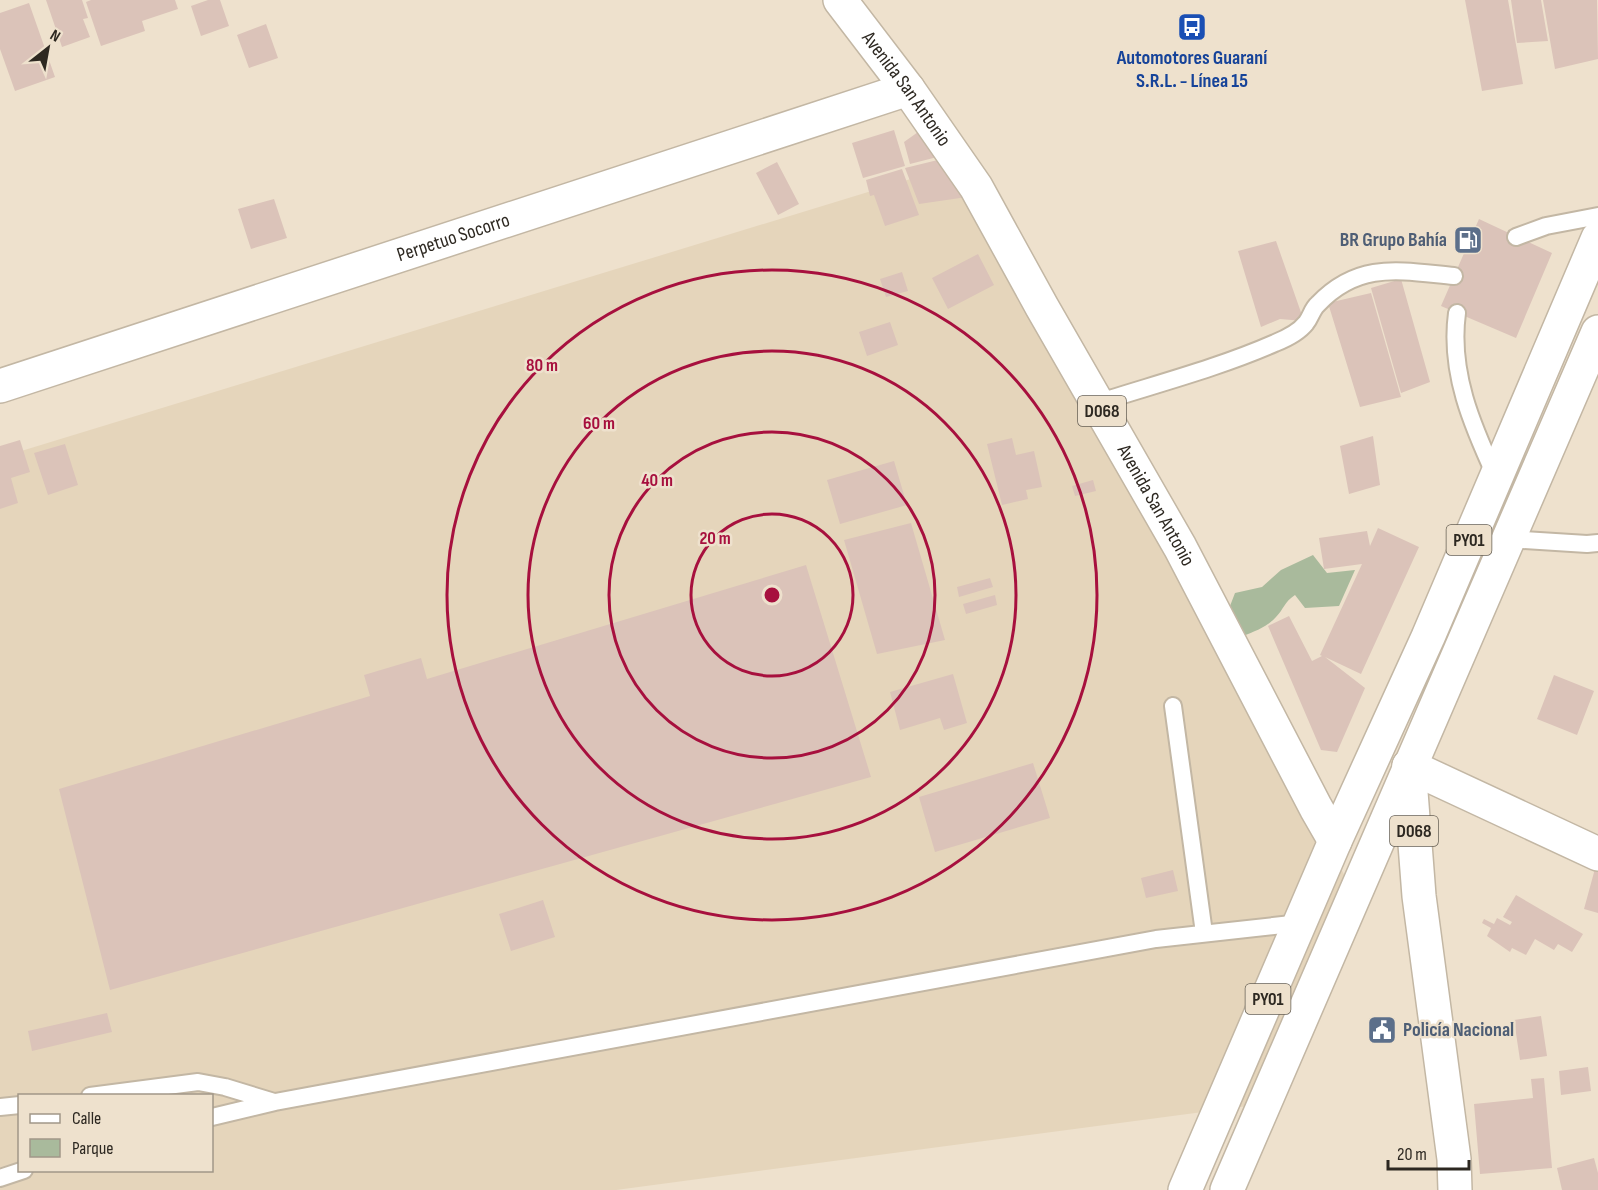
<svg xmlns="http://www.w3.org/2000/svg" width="1598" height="1190" font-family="'Sofia Sans Condensed',sans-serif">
	<rect width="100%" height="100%" fill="#eee1cd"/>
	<path fill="#e5d5bb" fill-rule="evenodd" d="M953 166 1362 907 1263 1104 616 1190H0V455L18 452ZM20 1096H212V1170H20Z"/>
	<path fill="#a9ba9c" d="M1313 555 1327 573 1355 570 1339 606 1305 608 1295 595C1284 602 1284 609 1276 617 1267 627 1255 631 1243 636L1236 624 1230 606 1235 593 1262 587 1281 570Z"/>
	<path fill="#dbc3b9" d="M46 0H82L88 18 83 19 90 37 62 47Z
		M91 0H175L178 9 142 21 145 31 101 46 86 2Z
		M208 0H220L229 26 201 36 191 6Z
		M1465 0H1508L1523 84 1482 91Z
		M1511 0H1541L1548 41 1517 43Z
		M1543 0H1597L1598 59 1555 69Z
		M29 3 55 77 15 91 0 49V13Z
		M266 24 278 58 249 68 237 35Z
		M928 125 945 155 910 164 904 142Z
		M894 130 905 166 863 178 852 143Z
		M946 158 967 197 919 204 905 168Z
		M777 162 799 204 778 215 756 173Z
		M902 169 919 215 885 226 874 195 870 196 866 180Z
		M274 199 287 238 251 249 238 209Z
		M1479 219 1552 253 1516 338 1441 306Z
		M1276 241 1304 321 1280 319 1261 327 1238 251Z
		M978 254 994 285 948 309 932 278Z
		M902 272 908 291 886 297 880 279Z
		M1401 279 1430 382 1401 393 1371 288Z
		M1371 293 1401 397 1360 407 1328 303Z
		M890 322 898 345 867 356 859 332Z
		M1373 436 1380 485 1349 494 1340 446Z
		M1012 438 1016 455 1034 451 1042 487 1026 490 1028 499 1002 505 987 444Z
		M20 440 30 472 11 478 18 503 0 509V446Z
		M65 444 78 485 48 495 34 453Z
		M894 461 907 505 840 524 827 480Z
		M1093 480 1096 491 1075 496 1072 486Z
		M911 523 945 640 877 654 844 540Z
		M1378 528 1419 547 1361 674 1325 657 1365 688 1337 752 1321 750 1268 626 1289 616 1312 661 1322 656 1320 655 1362 564 1324 569 1319 538 1367 531 1370 546Z
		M806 565 871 777 110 990 59 789 370 696 364 675 421 658 427 679Z
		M990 578 993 587 959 597 957 587Z
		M995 595 997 605 966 614 963 604Z
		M953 674 967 723 944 730 940 718 900 730 890 692Z
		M1554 675 1594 691 1577 735 1537 719Z
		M1033 763 1050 818 935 852 919 797Z
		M1596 865 1598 866V913L1584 909Z
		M1173 870 1178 891 1146 898 1141 878Z
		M1516 895 1583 934 1572 952 1558 944 1554 950 1535 939 1526 955 1512 948 1510 952 1487 936 1491 928 1482 923 1484 919 1494 924 1497 918 1510 925 1512 922 1503 917Z
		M543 900 555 937 511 951 499 914Z
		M107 1013 112 1032 32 1051 28 1031Z
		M1541 1016 1547 1056 1520 1060 1514 1020Z
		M1588 1067 1591 1091 1561 1095 1559 1071Z
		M1544 1078 1552 1168 1480 1174 1474 1104 1533 1098 1531 1079Z
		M1594 1158 1598 1173V1190H1562L1557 1168Z"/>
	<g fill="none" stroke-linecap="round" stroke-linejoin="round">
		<g stroke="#c3b7a4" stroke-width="20">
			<path id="service" d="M1516 237 1546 226 1598 216
				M1457 313C1449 372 1472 425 1496 477
				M1097 403C1156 384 1218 368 1275 343 1285 339 1299 332 1306 323 1311 317 1312 309 1318 304 1359 261 1400 271 1454 276
				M1508 539 1587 544 1598 543
				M1173 706 1204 933
				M90 1096 198 1082 225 1087 274 1102
				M0 1107 20 1105
				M212 1117 275 1102 1156 939 1301 923
				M0 1178 24 1170"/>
		</g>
		<g stroke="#c3b7a4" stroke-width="36">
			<g id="minor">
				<path id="s1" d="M0 386 908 89"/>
				<path d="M1409 766 1598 854"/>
			</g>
		</g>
		<g stroke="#c3b7a4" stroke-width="36">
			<g id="primary">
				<path id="s2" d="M840 0 908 89 976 187 1042 307 1180 547 1316 808 1335 841"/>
				<path d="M1409 766 1419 896 1454 1159 1455 1190"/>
			</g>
		</g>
		<g stroke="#c3b7a4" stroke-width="36">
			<path id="trunk" d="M1185 1190 1335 841 1428 637 1598 238
				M1227 1190 1598 332"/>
		</g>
		<use href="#service" stroke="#fff" stroke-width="16"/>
		<use href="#minor" stroke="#fff" stroke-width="33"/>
		<use href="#primary" stroke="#fff" stroke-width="33"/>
		<use href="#trunk" stroke="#fff" stroke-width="33"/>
	</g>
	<g fill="none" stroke="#a7103e" stroke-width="3">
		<circle cx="772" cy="595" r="81"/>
		<circle cx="772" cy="595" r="163"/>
		<circle cx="772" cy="595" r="244"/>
		<circle cx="772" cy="595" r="325"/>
	</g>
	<defs>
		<g id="bus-square" transform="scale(1.5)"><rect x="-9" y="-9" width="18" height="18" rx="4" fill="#1a4fb4" stroke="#eee1cd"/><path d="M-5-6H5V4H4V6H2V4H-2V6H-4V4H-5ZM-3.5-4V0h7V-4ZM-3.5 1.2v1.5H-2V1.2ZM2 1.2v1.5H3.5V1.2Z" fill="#fff"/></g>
		<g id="fuel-square" transform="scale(1.5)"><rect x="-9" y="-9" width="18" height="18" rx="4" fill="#5c6f8a" stroke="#eee1cd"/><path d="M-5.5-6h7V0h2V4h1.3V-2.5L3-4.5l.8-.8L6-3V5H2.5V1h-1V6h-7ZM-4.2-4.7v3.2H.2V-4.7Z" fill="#fff"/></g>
		<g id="civic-square" transform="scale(1.5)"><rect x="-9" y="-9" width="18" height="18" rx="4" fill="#5c6f8a" stroke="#eee1cd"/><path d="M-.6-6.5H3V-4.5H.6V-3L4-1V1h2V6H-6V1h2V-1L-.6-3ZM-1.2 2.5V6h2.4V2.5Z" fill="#fff"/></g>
	</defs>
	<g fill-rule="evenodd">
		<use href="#bus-square" x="1192" y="27"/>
		<use href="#fuel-square" x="1468" y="240"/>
		<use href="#civic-square" x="1382" y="1030"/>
	</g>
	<g text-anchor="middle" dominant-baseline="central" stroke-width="5" stroke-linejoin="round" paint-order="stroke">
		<g fill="#eee1cd" stroke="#676055" stroke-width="1.5">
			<rect x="1078" y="396" width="48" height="30" rx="4.5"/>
			<rect x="1446.5" y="525" width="45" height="30" rx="4.5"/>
			<rect x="1390" y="816" width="48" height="30" rx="4.5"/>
			<rect x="1245.5" y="984" width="45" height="30" rx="4.5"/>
		</g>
		<g font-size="18" font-weight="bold" fill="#2d2821">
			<text x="1102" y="411">D068</text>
			<text x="1469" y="540">PY01</text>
			<text x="1414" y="831">D068</text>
			<text x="1268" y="999">PY01</text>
		</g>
		<g font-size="20" font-weight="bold" fill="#164399" stroke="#eee1cd">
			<text x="1192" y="58">Automotores Guaraní<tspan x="1192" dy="23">S.R.L. - Línea 15</tspan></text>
		</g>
		<g font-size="20" fill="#2d2821" stroke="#eee1cd">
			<text stroke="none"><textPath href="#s2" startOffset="111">Avenida San Antonio</textPath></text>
			<text stroke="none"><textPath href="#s1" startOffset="477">Perpetuo Socorro</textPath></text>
			<text stroke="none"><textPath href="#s2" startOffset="597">Avenida San Antonio</textPath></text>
		</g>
		<g font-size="20" font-weight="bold" fill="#4e5e75" stroke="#eee1cd" text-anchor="end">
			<text x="1447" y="240">BR Grupo Bahía</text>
			<text x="1403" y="1030" text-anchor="start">Policía Nacional</text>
		</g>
	</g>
	<circle cx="772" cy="595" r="9" fill="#a7103e" stroke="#eee1cd" stroke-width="3"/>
	<g font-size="18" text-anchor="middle" font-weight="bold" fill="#a7103e" stroke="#eee1cd" stroke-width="5" stroke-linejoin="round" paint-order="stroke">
		<text x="542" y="371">80 m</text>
		<text x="599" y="429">60 m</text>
		<text x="657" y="486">40 m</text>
		<text x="715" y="544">20 m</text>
	</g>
	<rect x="18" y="1094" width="195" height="78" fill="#eee1cd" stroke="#a19788" stroke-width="1.5"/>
	<rect x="30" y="1114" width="30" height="9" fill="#ffffff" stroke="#a19788" stroke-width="1.5"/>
	<text x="72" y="1124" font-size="18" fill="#2d2821">Calle</text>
	<rect x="30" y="1139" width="30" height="18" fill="#a9ba9c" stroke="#a19788" stroke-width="1.5"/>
	<text x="72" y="1154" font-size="18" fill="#2d2821">Parque</text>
	<g transform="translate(48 48) rotate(31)" stroke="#eee1cd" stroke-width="4.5" paint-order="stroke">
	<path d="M0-4.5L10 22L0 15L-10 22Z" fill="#2d2821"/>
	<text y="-9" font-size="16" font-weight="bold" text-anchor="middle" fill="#2d2821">N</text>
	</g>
	<path d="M1388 1160v9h81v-9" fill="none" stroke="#2d2821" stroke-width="3"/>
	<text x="1397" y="1160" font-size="18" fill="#2d2821" stroke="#eee1cd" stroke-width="4.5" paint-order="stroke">20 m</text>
</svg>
